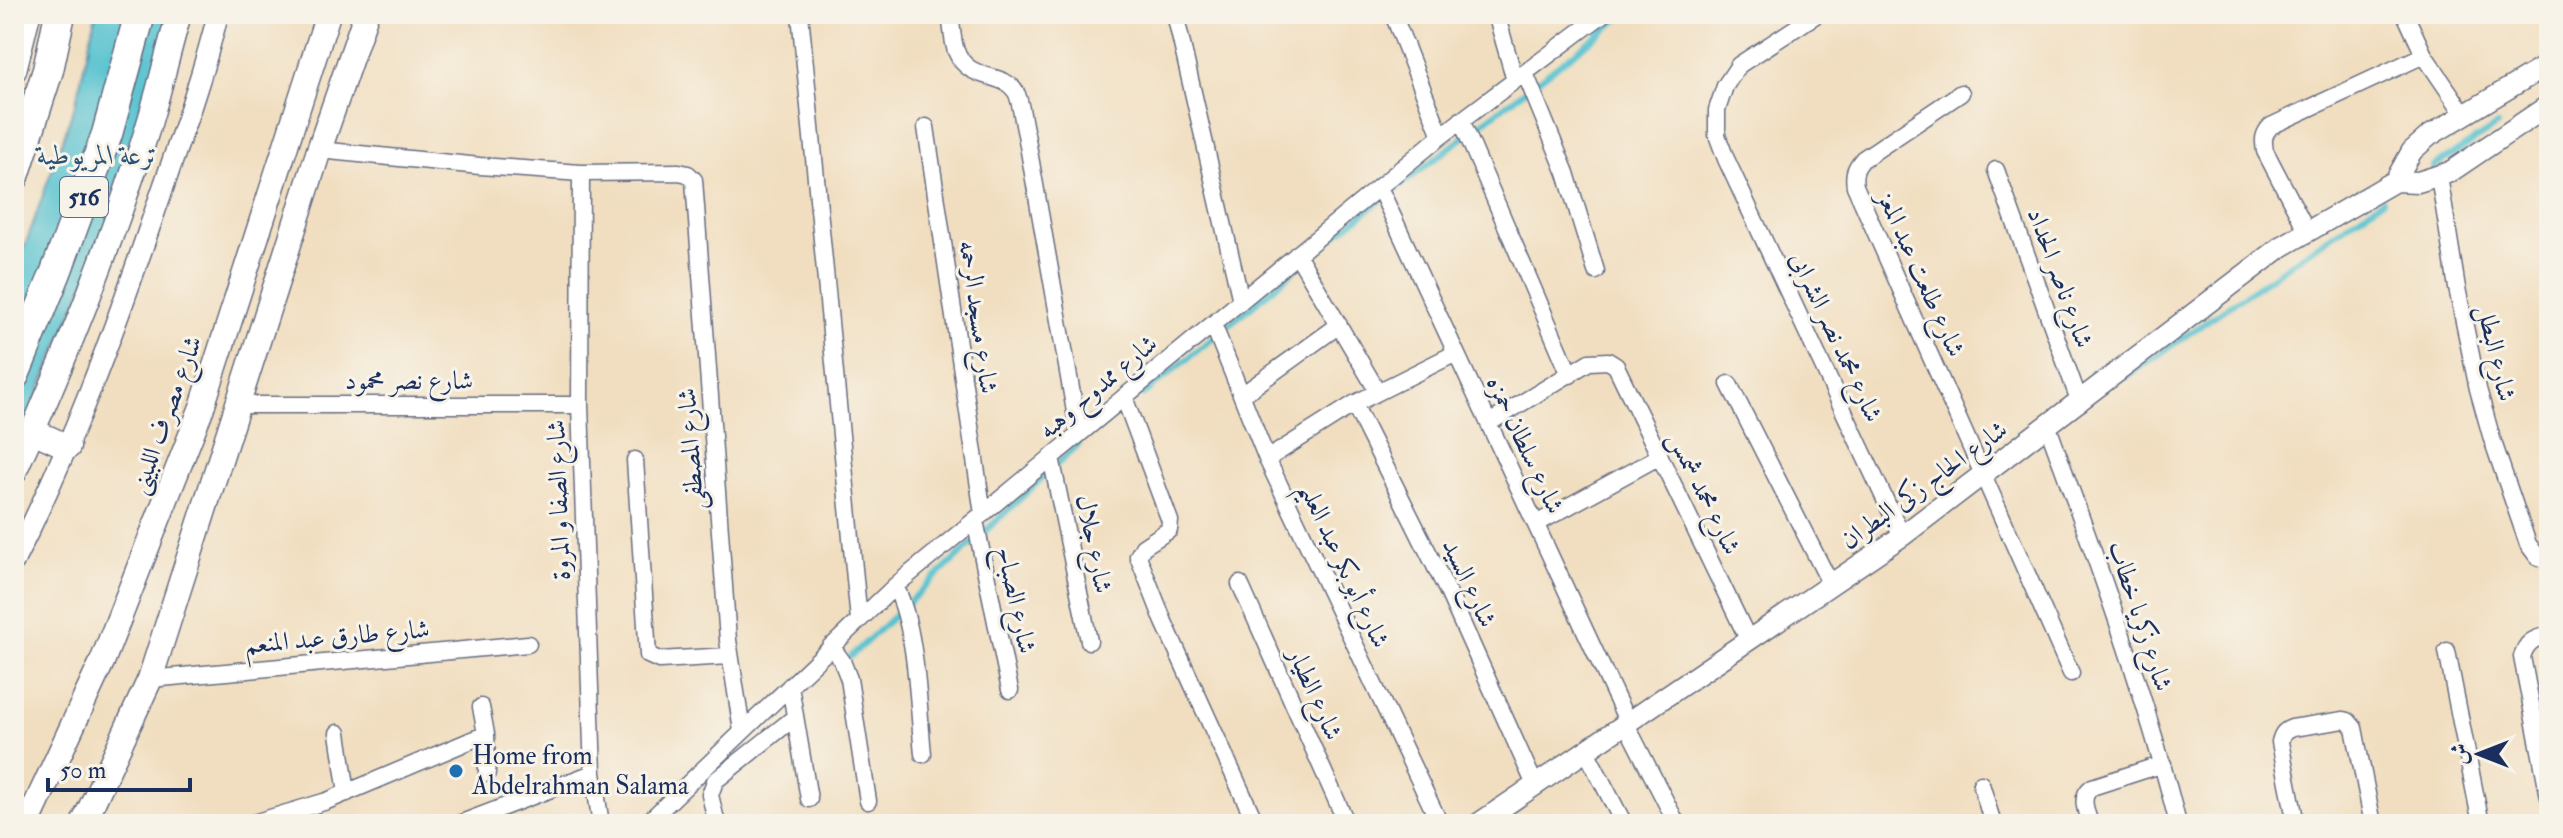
<svg xmlns="http://www.w3.org/2000/svg" width="2563" height="838" font-family="'IM FELL Double Pica',Amiri,serif">
	<rect width="100%" height="100%" fill="#f7f3e8"/>
	<filter id="ink" filterUnits="userSpaceOnUse"><feTurbulence type="fractalNoise" baseFrequency=".0125" numOctaves="2"/><feDisplacementMap in="SourceGraphic" scale="16" xChannelSelector="R" yChannelSelector="G"/><feConvolveMatrix kernelMatrix="1 2 1 2 8 2 1 2 1" color-interpolation-filters="sRGB"/></filter>
	<filter id="wash" filterUnits="userSpaceOnUse"><feTurbulence type="fractalNoise" baseFrequency=".006" numOctaves="4" result="noise"/><feDisplacementMap in="SourceGraphic" scale="32" xChannelSelector="R" yChannelSelector="G"/><feGaussianBlur stdDeviation="1.8" result="paint"/><feColorMatrix in="noise" values="0 0 0 0 0 0 0 0 0 0 0 0 0 0 0 0 0 1.4 0 .05"/><feComposite in="paint" operator="in"/></filter>
	<g filter="url(#wash)">
		<rect width="100%" height="100%" fill="#f1dec0"/>
		<path fill="#56c2d0" stroke="#387897" stroke-width="2" d="M96 14H170L134 166 14 451V277L76 102Z"/>
		<g fill="none" stroke-linecap="round" stroke-linejoin="round">
			<path stroke="#56c2d0" stroke-width="6" d="M2433 167 2498 125
				M2126 377 2383 200
				M1143 395 1268 293 1329 240 1625 14
				M850 657 1079 444
				M701 782 786 703"/>
		</g>
	</g>
	<g filter="url(#ink)">
		<g fill="none" stroke-linecap="round" stroke-linejoin="round">
			<g stroke="#666c80" stroke-width="19">
				<path id="minor" d="M800 14 859 620
					M950 14C952 25 952 40 956 51 969 83 1003 71 1016 92 1021 101 1023 124 1026 134L1079 434
					M1175 14 1241 301
					M1393 14 1441 136
					M1496 14 1515 80
					M1817 14 1739 65 1725 86 1717 110V135L1726 159 1902 536
					M2405 14 2424 55 2464 114
					M1525 73 1566 173 1596 271
					M1961 93 1863 159C1855 168 1853 174 1855 186L2071 673
					M1461 120 1570 375
					M926 127 983 514
					M319 150 480 166 581 173 679 172 688 174 694 180 728 640 742 731
					M1996 170 2080 403
					M581 173 580 405 593 773 601 824
					M2439 176 2457 288 2478 389 2492 439 2528 544 2537 556 2549 561
					M1379 187 1628 723
					M2307 231 2265 151C2263 140 2263 134 2271 126L2424 55
					M1297 254 1378 392
					M1213 324 1267 459 1440 824
					M1729 384 1831 585
					M1242 395 1339 325
					M1124 397 1170 521 1169 530 1143 547 1138 556 1164 622 1256 824
					M1354 404 1449 594 1535 785
					M238 405H580
					M1489 423 1589 362 1608 361 1616 366 1749 641
					M2048 427C2096 558 2144 689 2178 824
					M1051 457 1089 641
					M1267 459 1354 404 1456 353
					M635 460 648 655 659 660 730 656
					M975 520 1010 690
					M1536 524 1660 456
					M1240 584 1347 824
					M895 586C917 628 918 706 923 754
					M2549 635C2534 638 2526 642 2522 657L2549 797
					M831 646 842 661 849 679 868 801
					M2447 651 2481 824
					M150 679 528 644
					M790 686 809 799
					M481 707 486 734 487 773
					M1626 724 1677 824
					M338 733 347 793
					M1586 751 1624 824
					M1981 784 1993 824
					M250 824 327 801 486 734
					M459 824 593 773
					M646 824 895 586 1441 136 1603 14
					M717 824 710 795 715 781 795 717
					M2090 824C2086 810 2079 797 2092 787L2163 764
					M2296 824 2280 742C2282 734 2284 731 2292 728L2344 720 2348 721 2354 728 2373 824"/>
			</g>
			<g stroke="#666c80" stroke-width="23">
				<path id="tertiary" d="M2395 181 2412 151 2429 136 2549 64
					M14 561C70 450 113 335 153 217 176 150 201 83 218 14
					M1478 824 1902 536 2281 247 2395 181 2418 182 2450 172 2549 105"/>
			</g>
			<g stroke="#666c80" stroke-width="27">
				<path id="secondary" d="M14 70 28 14
					M33 431 68 447
					M14 472C62 367 105 259 141 149 156 105 166 59 179 14
					M27 824 102 662 202 407 328 14
					M83 824 150 679 319 150 366 14"/>
			</g>
			<g stroke="#666c80" stroke-width="33">
				<path id="motorway" d="M14 176 48 70 60 14
					M14 375 56 272 107 134 140 14"/>
			</g>
			<use href="#minor" stroke="#fff" stroke-width="16"/>
			<use href="#tertiary" stroke="#fff" stroke-width="20"/>
			<use href="#secondary" stroke="#fff" stroke-width="24"/>
			<use href="#motorway" stroke="#fff" stroke-width="30"/>
		</g>
	</g>
	<circle fill="#1f6fb2" stroke="#f7f3e8" stroke-width="3" cx="456" cy="771" r="8"/>
	<g text-anchor="middle" dominant-baseline="central" stroke-width="6" stroke-linejoin="round" paint-order="stroke">
		<rect fill="#f7f3e8" stroke="#5d6a87" stroke-width="2" x="60" y="177" width="48" height="40" rx="6"/>
		<g font-size="24" font-weight="bold" fill="#1b2f5e">
			<text x="84" y="197">516</text>
		</g>
		<g font-size="26" fill="#1b2f5e" stroke="#f7f3e8">
			<text transform="translate(1921 274) rotate(66)">شارع طلعت عبد المعز</text>
			<text transform="translate(2060 278) rotate(70)">شارع ناصر الحداد</text>
			<text transform="translate(978 317) rotate(82)">شارع مسجد الرحمه</text>
			<text transform="translate(1836 337) rotate(65)">شارع محمد نصر الشرابى</text>
			<text transform="translate(2496 353) rotate(77)">شارع البطل</text>
			<text x="409" y="381">شارع نصر محمود</text>
			<text transform="translate(1098 387) rotate(-40)">شارع ممدوح وهبه</text>
			<text transform="translate(166 415) rotate(-70)">شارع مصرف اللبينى</text>
			<text transform="translate(1525 445) rotate(65)">شارع سلطان حمزه</text>
			<text transform="translate(691 449) rotate(-94)">شارع المصطفى</text>
			<text transform="translate(1924 485) rotate(-36)">شارع الحاج زكى البطران</text>
			<text transform="translate(1704 493) rotate(64)">شارع محمد شمس</text>
			<text transform="translate(559 500) rotate(-92)">شارع الصفا و المروة</text>
			<text transform="translate(1094 544) rotate(79)">شارع جلال</text>
			<text transform="translate(1344 565) rotate(65)">شارع أبو بكر عبد العليم</text>
			<text transform="translate(1469 583) rotate(65)">شارع السيد</text>
			<text transform="translate(1016 600) rotate(78)">شارع الصباح</text>
			<text transform="translate(2140 616) rotate(72)">شارع زكريا خطاب</text>
			<text transform="translate(337 637) rotate(-5)">شارع طارق عبد المنعم</text>
			<text transform="translate(1315 694) rotate(66)">شارع الطيار</text>
		</g>
		<g font-size="26" fill="#1b2f5e" stroke="#f7f3e8" text-anchor="start">
			<text x="472" y="756">Home from<tspan x="472" dy="30">Abdelrahman Salama</tspan></text>
		</g>
		<g font-size="28" font-style="italic" fill="#2a547a" stroke="#f7f3e8">
			<text x="98" y="155">ترعة المريوطية</text>
		</g>
	</g>
	<rect width="2563" height="838" fill="none" stroke="#f7f3e8" stroke-width="48"/>
	<g transform="translate(2479 754) rotate(270)" stroke="#f7f3e8" stroke-width="6" paint-order="stroke">
	<path d="M0-6L14 30L0 20L-14 30Z" fill="#1b2f5e"/>
	<text y="-12" font-size="22" font-weight="bold" text-anchor="middle" fill="#1b2f5e">ش</text>
	</g>
	<path d="M48 778v12h142v-12" fill="none" stroke="#1b2f5e" stroke-width="4"/>
	<text x="60" y="778" font-size="24" fill="#1b2f5e" stroke="#f7f3e8" stroke-width="6" paint-order="stroke">50 m</text>
</svg>
